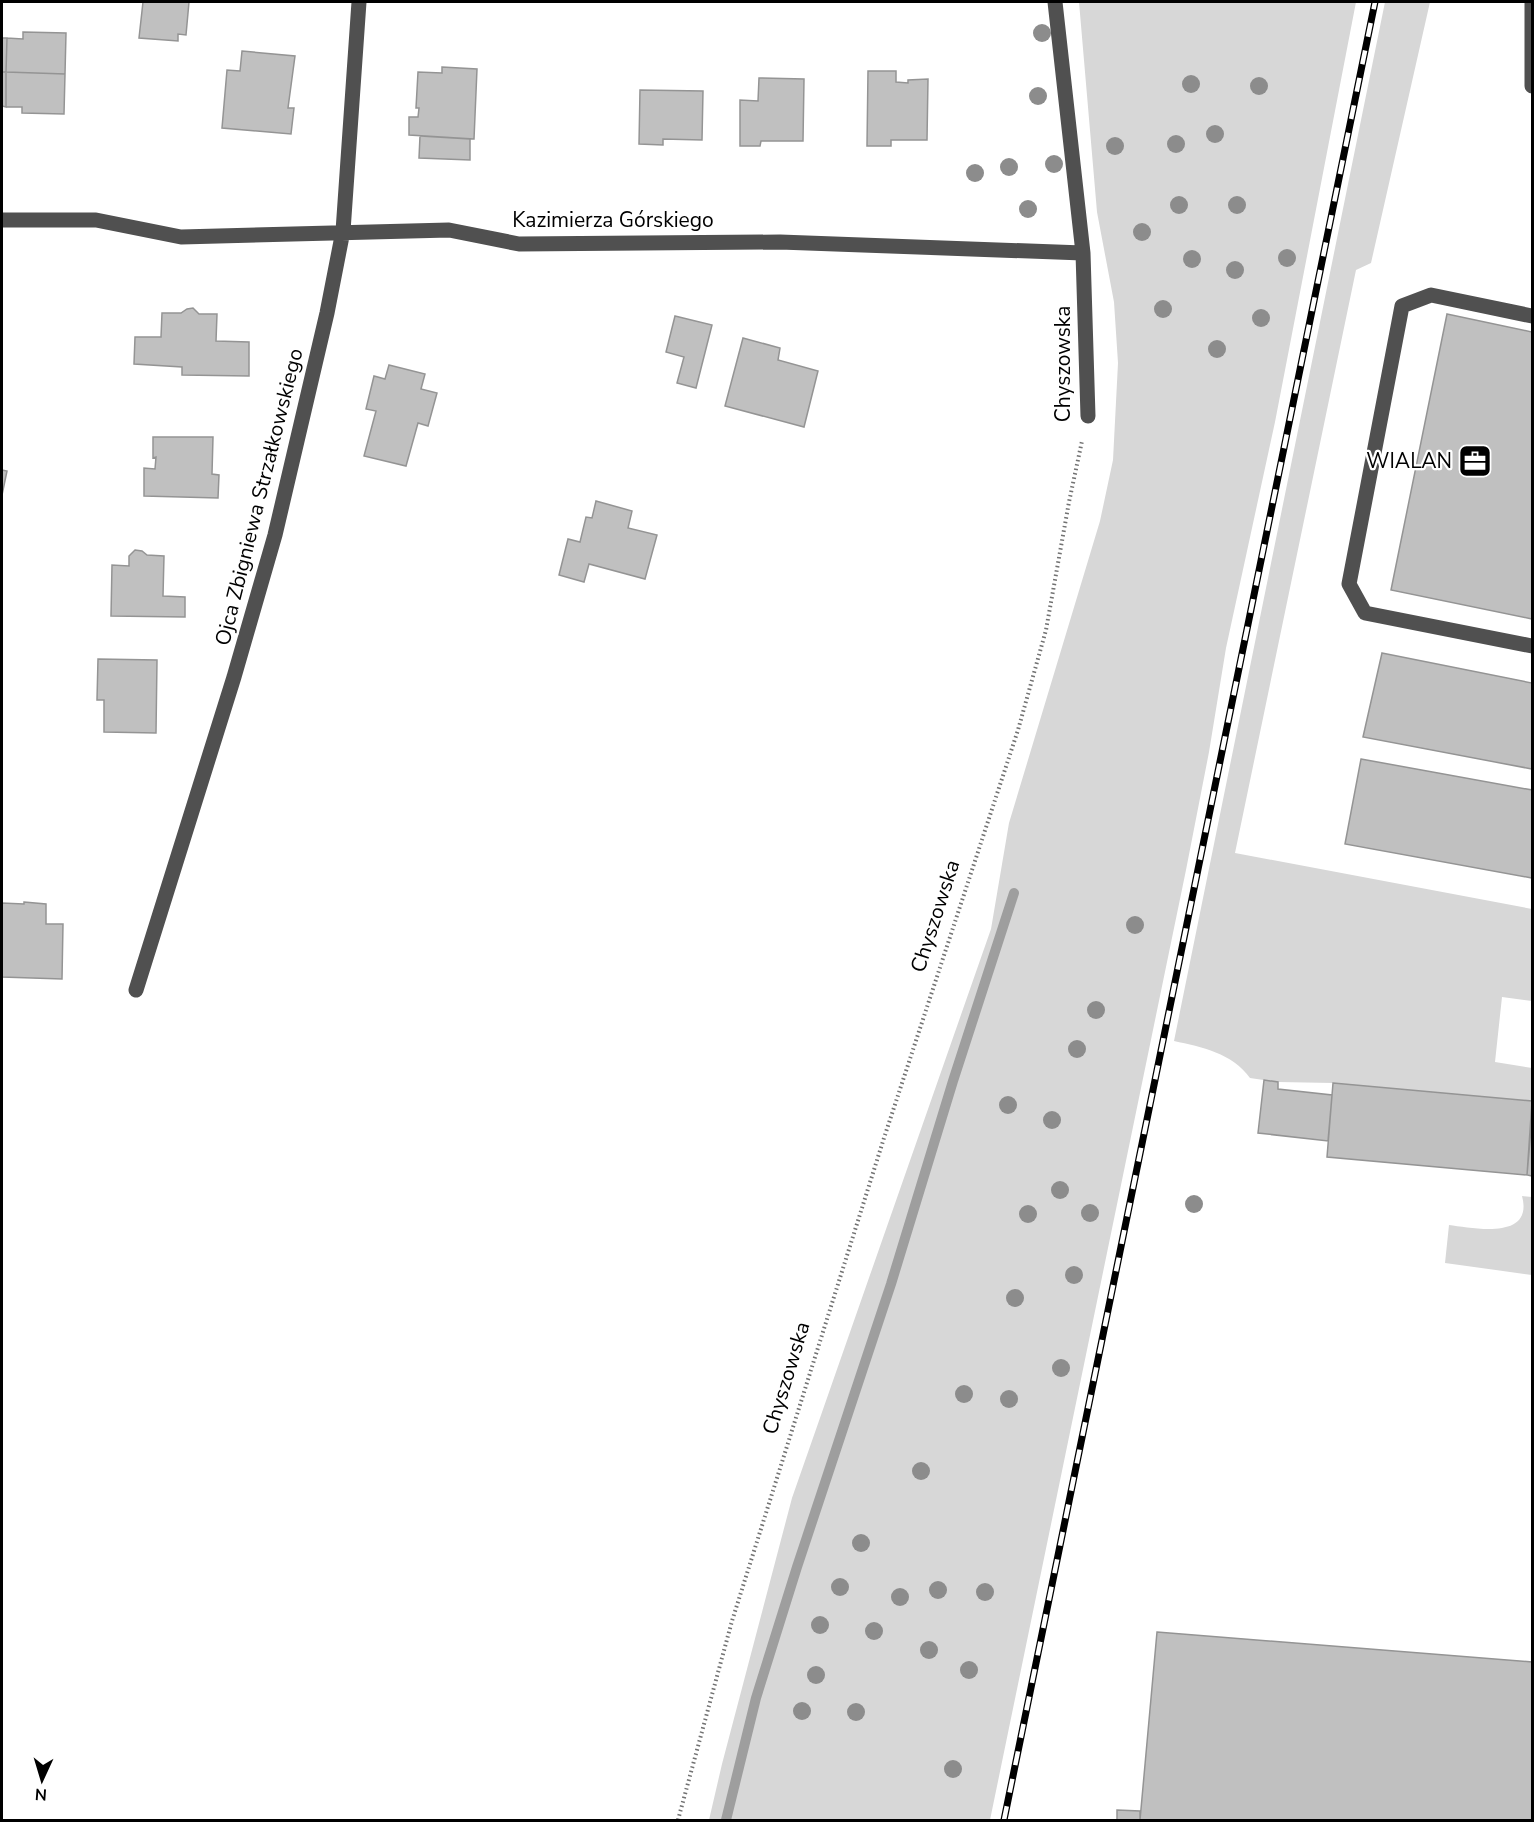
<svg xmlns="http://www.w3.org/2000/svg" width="1534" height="1822" font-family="'Nunito Sans',sans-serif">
	<rect width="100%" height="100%" fill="#fff"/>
	<path fill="#d7d7d7" d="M1079 2H1356L1275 422 1226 648 1209 752 1186 870 990 1820H709L722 1764 792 1498 991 929 1009 823 1100 521 1113 460 1118 363 1114 302 1097 212Z
		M1385 2H1430L1371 263 1356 270 1235 853 1532 909V1001L1502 997 1495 1062 1532 1068V1101L1333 1083 1278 1082 1250 1078C1232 1053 1202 1047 1174 1041Z
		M1522 1196 1532 1197V1275L1445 1263 1449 1225C1473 1228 1534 1241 1522 1196Z"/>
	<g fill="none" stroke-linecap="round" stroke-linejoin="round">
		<path stroke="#9e9e9e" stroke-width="10" d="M726 1820 756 1698 797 1567 891 1284 953 1081 1014 893"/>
	</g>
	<path fill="#c0c0c0" stroke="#949494" stroke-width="1.5" d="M143 2H189L186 35 178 34V41L139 38Z
		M23 32 66 33 65 74 6 72 7 38 23 39Z
		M2 38H7L6 72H2Z
		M242 51 295 56 288 108H294L291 134 222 128 227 70 240 71Z
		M442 67 477 69 474 139 409 135V117H418L419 108H416L418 72 442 73Z
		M868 71H896V82L908 83V80L928 79 927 140H891V146H867Z
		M2 72H6V107L2 106Z
		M6 72 65 74 64 114 22 113V107H6Z
		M759 78 804 79 803 141H761L760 146H740V100L758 101Z
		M640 90 703 91 702 140 663 139V145L639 144Z
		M420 136 470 139V160L419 158Z
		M193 308 199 314H217L216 341 249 342V376L182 375V367L134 364 135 337H161L162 313H181L187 309Z
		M1447 314 1532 332V619L1391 590Z
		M675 316 712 325 696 388 677 383 684 357 666 352Z
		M743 338 780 348 778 360 818 371 804 427 725 406Z
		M389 365 425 374 421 389 437 393 428 426 418 423 406 466 364 456 376 411 366 409 374 376 385 379Z
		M153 437H213L212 474 219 475 218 498 144 496V468L155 469 156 457 153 458Z
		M2 470 7 471 2 495Z
		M596 501 632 511 628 528 657 535 645 579 589 564 584 582 559 575 568 539 580 542 586 517 592 518Z
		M135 550 142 551 147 555 164 556 163 596 185 597V617L111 616 112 565 129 566V556Z
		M1382 653 1532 683V769L1363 737Z
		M98 659 157 660 156 733 104 732V700H97Z
		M1361 759 1532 790V878L1345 844Z
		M24 902 46 904V924H63L62 979 2 977V903L24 904Z
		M1264 1080 1278 1082V1089L1332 1095 1328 1141 1258 1133Z
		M1333 1083 1532 1101 1527 1175 1327 1157Z
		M1532 1117V1176L1527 1175Z
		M1157 1632 1532 1662V1820H1140Z
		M1117 1810 1140 1811V1820H1117Z"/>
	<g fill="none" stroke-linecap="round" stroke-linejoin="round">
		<path stroke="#727272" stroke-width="4" stroke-dasharray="1.5 3" stroke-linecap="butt" d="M678 1820 732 1621 884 1138 1018 730 1046 630 1069 502 1082 441"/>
		<path stroke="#505050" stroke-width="15" d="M1055 2 1083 253 1088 416
			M1532 2V86
			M2 220H96L181 237 449 230 519 244 780 242 1083 253
			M1532 316 1431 295 1402 306 1349 584 1365 613 1532 646
			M136 990 234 677 275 535 327 313 343 231 359 2"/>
		<g stroke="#000" stroke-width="7">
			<path id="rail" d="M1004 1820 1375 2"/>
		</g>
		<use href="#rail" stroke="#fff" stroke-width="4.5" stroke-dasharray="14" stroke-linecap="butt"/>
	</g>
	<g fill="#8c8c8c">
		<circle cx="1042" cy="33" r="9"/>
		<circle cx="1191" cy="84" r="9"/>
		<circle cx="1259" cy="86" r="9"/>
		<circle cx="1038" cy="96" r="9"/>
		<circle cx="1215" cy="134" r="9"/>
		<circle cx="1176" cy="144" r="9"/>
		<circle cx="1115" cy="146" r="9"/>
		<circle cx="1054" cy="164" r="9"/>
		<circle cx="1009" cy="167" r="9"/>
		<circle cx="975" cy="173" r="9"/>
		<circle cx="1179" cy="205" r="9"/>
		<circle cx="1237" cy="205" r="9"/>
		<circle cx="1028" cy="209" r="9"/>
		<circle cx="1142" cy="232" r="9"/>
		<circle cx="1287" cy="258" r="9"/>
		<circle cx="1192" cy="259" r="9"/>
		<circle cx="1235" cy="270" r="9"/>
		<circle cx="1163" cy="309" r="9"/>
		<circle cx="1261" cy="318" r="9"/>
		<circle cx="1217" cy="349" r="9"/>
		<circle cx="1135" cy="925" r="9"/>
		<circle cx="1096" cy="1010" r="9"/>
		<circle cx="1077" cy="1049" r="9"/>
		<circle cx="1008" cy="1105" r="9"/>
		<circle cx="1052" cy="1120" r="9"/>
		<circle cx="1060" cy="1190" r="9"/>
		<circle cx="1194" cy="1204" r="9"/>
		<circle cx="1090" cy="1213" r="9"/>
		<circle cx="1028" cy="1214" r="9"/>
		<circle cx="1074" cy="1275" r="9"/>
		<circle cx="1015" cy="1298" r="9"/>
		<circle cx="1061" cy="1368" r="9"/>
		<circle cx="964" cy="1394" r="9"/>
		<circle cx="1009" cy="1399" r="9"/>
		<circle cx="921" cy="1471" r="9"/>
		<circle cx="861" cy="1543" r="9"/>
		<circle cx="840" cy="1587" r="9"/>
		<circle cx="938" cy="1590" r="9"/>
		<circle cx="985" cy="1592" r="9"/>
		<circle cx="900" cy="1597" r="9"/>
		<circle cx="820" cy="1625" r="9"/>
		<circle cx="874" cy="1631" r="9"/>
		<circle cx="929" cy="1650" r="9"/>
		<circle cx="969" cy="1670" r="9"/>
		<circle cx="816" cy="1675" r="9"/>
		<circle cx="802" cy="1711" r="9"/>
		<circle cx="856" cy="1712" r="9"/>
		<circle cx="953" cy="1769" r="9"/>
	</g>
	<defs>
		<g id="office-square" transform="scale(1.725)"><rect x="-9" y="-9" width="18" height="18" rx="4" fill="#000" stroke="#fff"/><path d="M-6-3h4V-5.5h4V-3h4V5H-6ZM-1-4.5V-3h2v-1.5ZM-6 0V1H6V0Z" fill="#fff"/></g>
	</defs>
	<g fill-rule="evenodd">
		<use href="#office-square" x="1475" y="461"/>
	</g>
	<g text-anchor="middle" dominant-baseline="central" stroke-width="4.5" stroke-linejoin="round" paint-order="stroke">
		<g font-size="21" fill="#000" stroke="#fff">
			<text x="613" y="220">Kazimierza Górskiego</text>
			<text transform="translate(1063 364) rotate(-90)">Chyszowska</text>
			<text transform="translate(259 497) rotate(-76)">Ojca Zbigniewa Strzałkowskiego</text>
			<text transform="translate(935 916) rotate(-72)">Chyszowska</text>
			<text transform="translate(786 1378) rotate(-73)">Chyszowska</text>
		</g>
		<g font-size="21" fill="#000" stroke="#fff" text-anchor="end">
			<text x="1452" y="461">WIALAN</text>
		</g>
	</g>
	<rect width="1534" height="1822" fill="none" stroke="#000000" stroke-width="6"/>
	<g transform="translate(42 1780) rotate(184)" stroke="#ffffff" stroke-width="4.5" paint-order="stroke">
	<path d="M0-4.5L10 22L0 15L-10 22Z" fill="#000000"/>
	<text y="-9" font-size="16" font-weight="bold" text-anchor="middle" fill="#000000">N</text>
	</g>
</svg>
